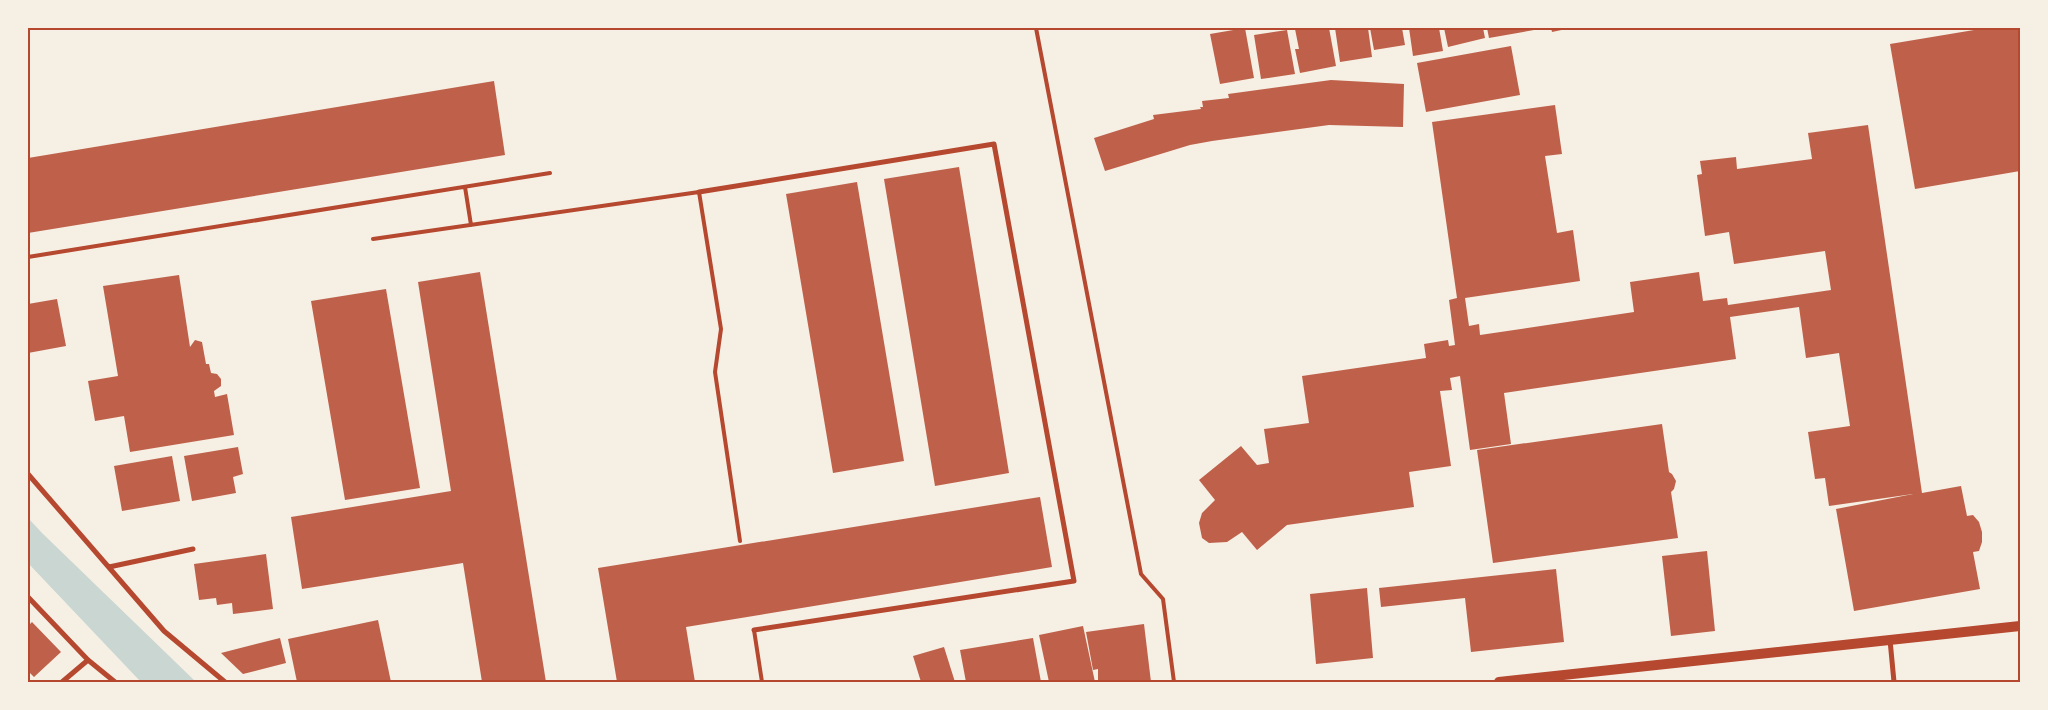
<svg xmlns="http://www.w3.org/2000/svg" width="2048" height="710" font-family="'Fira Sans',sans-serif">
	<rect width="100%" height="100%" fill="#f6efe4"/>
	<path fill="#c9d6d2" d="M28 518 42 533 196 682H143L140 681 28 563Z"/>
	<path fill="#bf614a" d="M1245 28 1254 78 1220 84 1210 34Z
		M1305 28H1329L1336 66 1300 73 1295 49H1299L1295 29Z
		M1335 28H1368L1372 57 1340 62Z
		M1370 28H1402L1405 45 1374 50Z
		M1409 28H1439L1443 51 1413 56Z
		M1444 28H1483L1485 38 1448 47Z
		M1487 28H1533L1534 30 1489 38Z
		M1551 28H1571L1552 32Z
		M1986 28H2020V171L1915 189 1890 44Z
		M1287 30 1295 74 1261 79 1254 35Z
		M1511 46 1520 95 1426 112 1417 63Z
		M1331 80 1404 84 1403 127 1329 125 1212 141 1190 145 1105 171 1094 138 1154 119 1153 115 1201 109 1200 107H1203L1202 101 1229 98 1228 94Z
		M494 81 505 155 28 233V158Z
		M1555 105 1562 154 1545 156 1557 233 1573 230 1580 281 1465 298 1469 326 1479 324 1480 335 1634 312 1630 282 1699 272 1703 301 1727 298 1728 305 1831 290 1825 251 1734 264 1729 232 1705 236 1697 175 1702 174 1700 161 1736 157 1737 169 1812 159 1808 133 1868 125 1922 493 1961 486 1967 516 1973 515 1979 522 1982 532V542L1979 551 1973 552 1980 589 1854 611 1836 509 1913 494 1829 506 1825 478 1815 479 1808 432 1850 426 1839 353 1806 358 1799 307 1730 317 1736 359 1504 393 1511 444 1470 450 1460 376 1450 378 1452 390 1440 391 1451 466 1409 472 1414 507 1287 525 1257 550 1242 532 1227 542 1209 543 1202 538 1199 523 1202 513 1215 500 1199 480 1241 446 1257 465 1269 463 1264 429 1309 423 1302 376 1426 358 1424 344 1448 340 1449 346 1455 345 1449 300 1457 298 1432 122Z
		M959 167 1009 473 935 486 884 179Z
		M857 182 904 461 833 473 786 194Z
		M480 272 546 682H482L463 563 302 589 291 517 451 491 418 282Z
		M179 275 190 347 195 340 202 342 206 364H209L211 373 217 374 221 379V386L214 391 215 397 227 394 234 435 130 452 124 416 95 421 88 381 118 376 103 286Z
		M386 289 420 488 345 500 311 301Z
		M57 299 66 346 28 353V304Z
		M1662 424 1669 472 1672 474 1676 481 1674 489 1671 492 1678 538 1493 563 1477 450Z
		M238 447 243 474 233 477 236 493 192 501 184 456Z
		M172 456 180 501 122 511 114 466Z
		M1040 497 1052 567 686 627 695 682H617L598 568Z
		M1707 551 1715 631 1671 636 1662 556Z
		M266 554 273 609 233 614 232 603 217 605 216 598 199 600 194 564Z
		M1556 569 1564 642 1471 652 1465 598 1381 607 1379 588Z
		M1367 588 1373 658 1316 664 1310 594Z
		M378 620 391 682H297L288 639Z
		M32 622 61 652 34 677 28 671V626Z
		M1144 624 1151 682H1098V669L1093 670 1086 632Z
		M1083 626 1095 682H1049L1039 635Z
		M280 638 286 663 243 674 221 653Z
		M1033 638 1041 682H966L960 650Z
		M944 647 955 682H921L913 656Z"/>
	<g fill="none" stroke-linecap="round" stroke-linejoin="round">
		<path stroke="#b5482f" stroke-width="4" d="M1036 28 1141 574 1163 599 1174 682
			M465 187 471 225
			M373 239 699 192 721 329 715 372 740 541
			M28 257 550 173
			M754 630 762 682"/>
		<path stroke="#b5482f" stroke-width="5" d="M699 192 994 144 1074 581 754 630
			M28 474 164 631 225 682
			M109 567 193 549
			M28 597 88 660 115 682
			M1890 640 1894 682
			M62 682 88 660"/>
		<path stroke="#b5482f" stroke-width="10" d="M1499 682 2020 626"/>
	</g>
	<rect width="2048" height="710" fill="none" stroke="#f6efe4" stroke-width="58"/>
	<rect x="29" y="29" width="1990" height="652" fill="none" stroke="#b5482f" stroke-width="2"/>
</svg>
